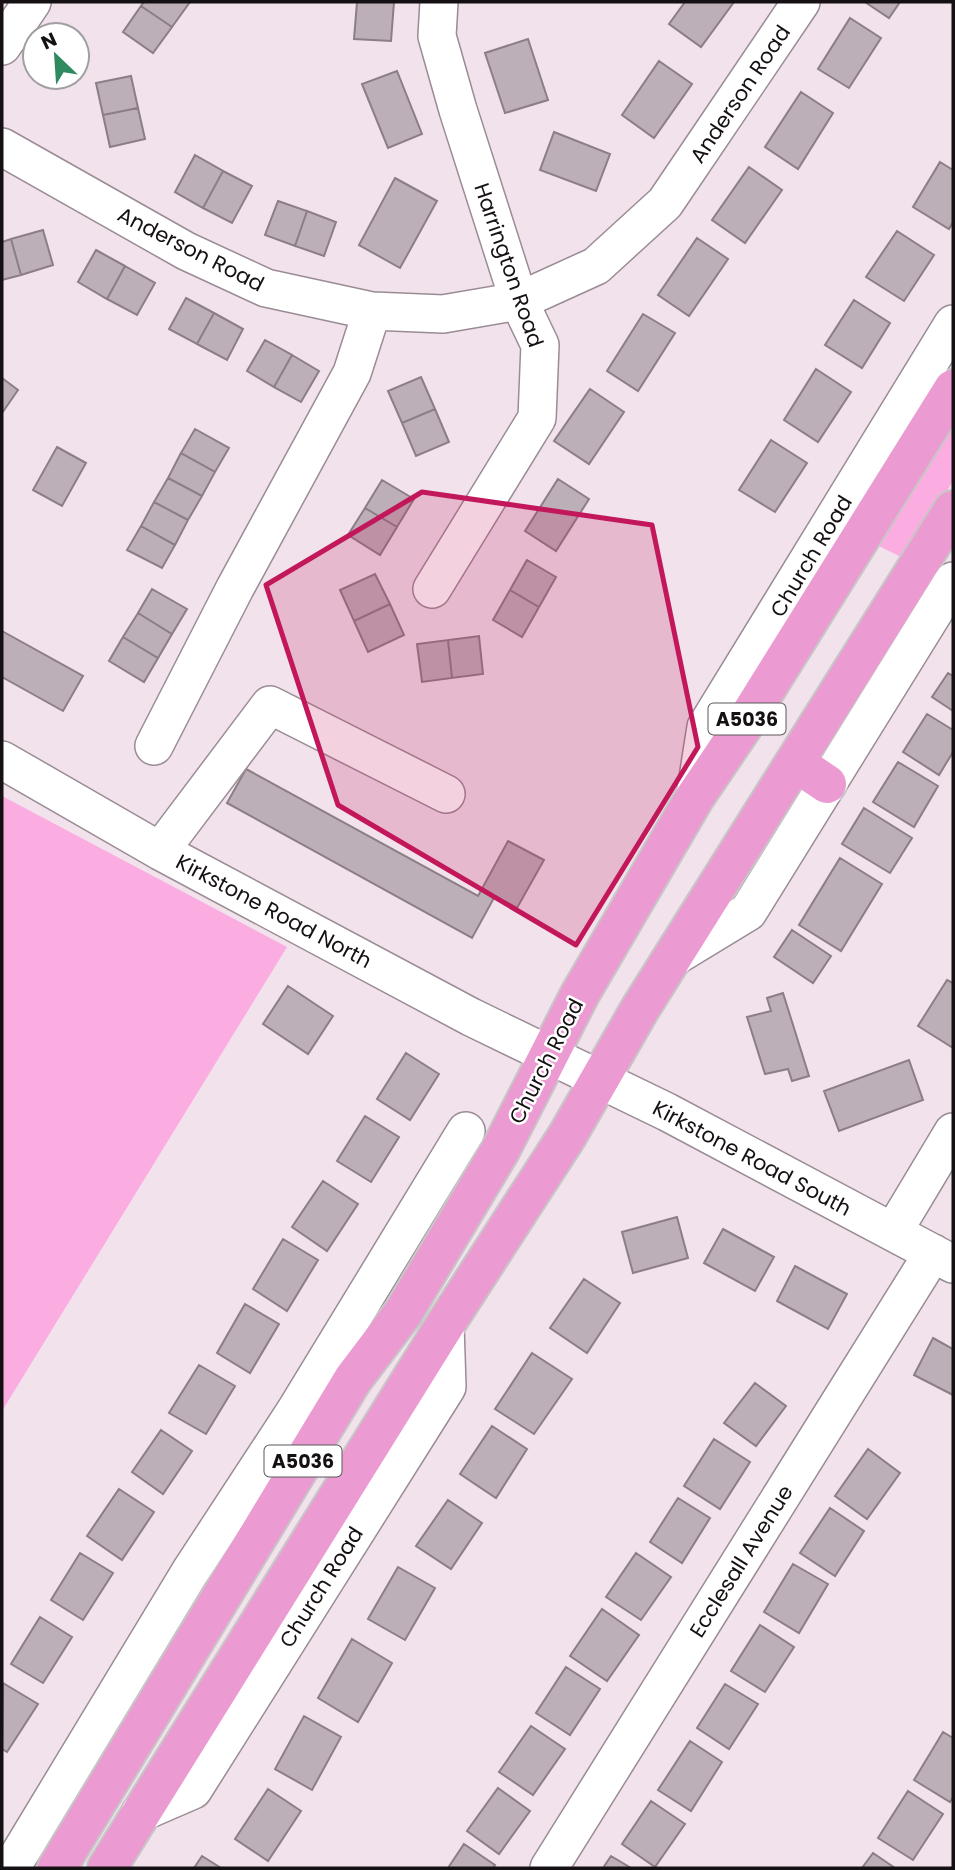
<svg xmlns="http://www.w3.org/2000/svg" width="955" height="1870" font-family="Poppins,sans-serif">
	<rect width="100%" height="100%" fill="#f1e2ec"/>
	<path fill="#fbade2" d="M953 422V481L905 559 877 545Z
		M2 796 287 947 2 1411Z"/>
	<path fill="#bdafb8" stroke="#8b7e86" stroke-width="2" d="M144 2H190L172 27 141 6Z
		M357 2H394L391 41 354 39Z
		M685 2H734L701 47 669 24Z
		M865 2H900L889 18Z
		M141 6 172 27 153 53 123 32Z
		M850 18 881 38 849 88 818 69Z
		M528 39 548 100 505 113 485 53Z
		M659 61 692 84 654 138 622 115Z
		M397 71 422 134 388 148 362 84Z
		M131 76 138 108 103 115 96 83Z
		M801 92 833 113 798 169 765 147Z
		M138 108 145 139 110 147 103 115Z
		M554 132 610 154 596 191 540 170Z
		M195 155 223 171 203 208 175 192Z
		M940 162 953 170V222L949 229 913 207Z
		M749 167 782 190 745 243 712 220Z
		M223 171 252 186 232 223 203 208Z
		M395 178 437 201 400 268 359 245Z
		M278 201 307 211 295 246 265 235Z
		M307 211 336 222 324 256 295 246Z
		M43 230 53 265 21 275 11 239Z
		M897 231 934 255 904 301 866 277Z
		M697 238 728 259 689 316 658 295Z
		M11 239 21 275 2 280V242Z
		M96 250 125 266 107 299 78 282Z
		M125 266 155 283 137 315 107 299Z
		M186 298 214 313 197 344 169 329Z
		M854 300 890 323 862 368 825 345Z
		M214 313 243 329 227 360 197 344Z
		M643 314 675 333 638 391 607 371Z
		M265 340 292 355 274 387 247 371Z
		M292 355 319 371 301 402 274 387Z
		M816 369 851 392 818 442 784 420Z
		M421 377 435 409 402 423 388 391Z
		M2 378 18 390 2 413Z
		M590 389 624 412 589 464 554 441Z
		M435 409 449 442 416 456 402 423Z
		M195 429 229 448 215 472 181 453Z
		M771 440 807 463 775 512 739 490Z
		M57 447 86 463 62 506 33 490Z
		M181 453 215 472 202 496 168 478Z
		M168 478 202 496 188 520 154 502Z
		M558 479 589 499 556 551 525 531Z
		M382 480 414 499 397 527 365 508Z
		M154 502 188 520 175 545 141 526Z
		M365 508 397 527 380 555 348 535Z
		M141 526 175 545 162 568 127 550Z
		M527 560 556 577 539 607 510 590Z
		M375 574 390 604 354 621 340 590Z
		M152 589 187 609 172 634 138 613Z
		M510 590 539 607 522 637 493 620Z
		M390 604 404 635 368 652 354 621Z
		M138 613 172 634 158 658 123 637Z
		M2 631 83 676 63 711 2 677Z
		M479 636 483 674 452 678 448 640Z
		M123 637 158 658 144 682 109 661Z
		M448 640 452 678 422 682 417 644Z
		M948 673 953 676V711L932 697Z
		M927 714 953 730V752L939 775 903 752Z
		M898 762 938 786 914 827 873 802Z
		M246 769 478 896 508 841 544 860 517 908 495 896 472 938 227 803Z
		M864 808 912 838 890 873 842 844Z
		M840 858 882 884 841 951 799 925Z
		M792 930 831 956 813 983 774 957Z
		M947 980 953 983V1048L918 1026Z
		M288 986 333 1016 308 1054 263 1024Z
		M783 993 809 1076 792 1081 788 1069 765 1074 747 1017 771 1011 767 998Z
		M406 1053 439 1074 410 1120 377 1099Z
		M909 1060 923 1100 839 1131 824 1091Z
		M365 1116 399 1137 371 1182 337 1161Z
		M323 1181 358 1204 327 1251 292 1227Z
		M677 1217 688 1258 633 1273 622 1232Z
		M723 1229 774 1257 755 1291 704 1263Z
		M283 1239 318 1260 287 1311 253 1289Z
		M795 1266 847 1294 828 1329 777 1301Z
		M584 1279 620 1303 587 1353 550 1328Z
		M245 1304 279 1324 250 1373 217 1353Z
		M933 1338 953 1349V1395L914 1375Z
		M532 1353 572 1379 534 1434 495 1409Z
		M199 1365 235 1386 206 1434 169 1413Z
		M755 1383 786 1406 756 1446 724 1423Z
		M492 1426 527 1449 496 1498 460 1474Z
		M161 1430 192 1451 163 1494 132 1472Z
		M714 1439 750 1462 720 1509 684 1486Z
		M868 1449 900 1473 867 1519 835 1496Z
		M119 1489 154 1512 122 1560 87 1536Z
		M678 1498 710 1518 682 1563 650 1542Z
		M448 1500 482 1523 451 1569 416 1546Z
		M830 1508 864 1531 835 1576 800 1553Z
		M80 1553 113 1573 83 1620 51 1600Z
		M636 1553 671 1577 641 1620 606 1597Z
		M793 1564 828 1584 799 1633 764 1612Z
		M398 1567 435 1588 405 1640 368 1619Z
		M602 1609 639 1635 607 1681 570 1656Z
		M40 1617 72 1637 43 1683 11 1664Z
		M760 1625 794 1647 765 1692 731 1671Z
		M352 1639 392 1663 358 1722 318 1698Z
		M566 1667 600 1689 570 1735 536 1713Z
		M3 1683 38 1704 7 1752 2 1749Z
		M725 1684 758 1704 729 1749 697 1728Z
		M304 1716 341 1737 312 1790 275 1769Z
		M531 1726 565 1749 533 1795 499 1772Z
		M943 1732 953 1738V1797L950 1802 914 1780Z
		M690 1741 722 1762 691 1811 658 1790Z
		M498 1788 530 1811 499 1854 467 1831Z
		M268 1789 301 1811 268 1861 235 1839Z
		M908 1791 943 1814 913 1860 878 1838Z
		M651 1801 685 1824 655 1867 622 1844Z
		M464 1844 495 1865 493 1868H448Z
		M873 1853 895 1868H862Z
		M202 1856 221 1868H194Z
		M611 1856 631 1868H603Z"/>
	<g fill="none" stroke-linecap="round" stroke-linejoin="round">
		<g stroke="#9a8c95" stroke-width="40">
			<path id="minor" d="M2 46 32 2
				M2 147 186 251 266 288 372 311 443 314 519 301 596 266 665 203 801 2
				M432 589 537 418 540 345 519 301 458 110 437 36 439 2
				M154 746 235 588 352 373 372 311
				M2 760 160 851 471 1017 667 1112 953 1264
				M695 797 706 727 953 324
				M160 851 270 705 446 794
				M674 957 748 912 953 581
				M893 1232 953 1132
				M140 1813 193 1790 447 1387 445 1325
				M11 1868 190 1572 296 1410 466 1131
				M549 1868 933 1253"/>
		</g>
		<g stroke="#c7c6c6" stroke-width="42">
			<path id="highway" d="M796 763 827 784
				M57 1868 353 1379 403 1313 501 1149 580 994 695 797 743 726 953 389
				M107 1868 445 1325 567 1136 640 1009 953 510"/>
		</g>
		<use href="#minor" stroke="#fff" stroke-width="37"/>
		<use href="#highway" stroke="#eb9bd1" stroke-width="38"/>
	</g>
	<path fill="#c2185b" fill-opacity="0.2" stroke="#c2185b" stroke-width="5" stroke-linejoin="round" d="M422 492 652 525 698 747 576 945 338 805 266 585Z"/>
	<g text-anchor="middle" dominant-baseline="central" stroke-width="5" stroke-linejoin="round" paint-order="stroke">
		<g fill="#fff" stroke="#5b585a" stroke-width="2">
			<rect x="708.5" y="703.5" width="77" height="31" rx="5"/>
			<rect x="264.5" y="1445.5" width="77" height="31" rx="5"/>
		</g>
		<g font-size="19" font-weight="bold" fill="#151013">
			<text x="747" y="719">A5036</text>
			<text x="303" y="1461">A5036</text>
		</g>
		<g font-size="21" fill="#151013" stroke="#fff">
			<text transform="translate(740 94) rotate(-56)">Anderson Road</text>
			<text transform="translate(191 249) rotate(27)">Anderson Road</text>
			<text transform="translate(509 265) rotate(71)">Harrington Road</text>
			<text transform="translate(811 556) rotate(-59)">Church Road</text>
			<text transform="translate(274 911) rotate(28)">Kirkstone Road North</text>
			<text transform="translate(546 1061) rotate(-63)">Church Road</text>
			<text transform="translate(752 1158) rotate(28)">Kirkstone Road South</text>
			<text transform="translate(741 1561) rotate(-58)">Ecclesall Avenue</text>
			<text transform="translate(321 1587) rotate(-58)">Church Road</text>
		</g>
	</g>
	<rect width="955" height="1870" fill="none" stroke="#151013" stroke-width="7"/>
	<g transform="translate(56 56) rotate(335)"><circle r="33" fill="#ffffff" stroke="#a19fa1" stroke-width="2"/>
	<path d="M0-5L12 26L0 18L-12 26Z" fill="#308a60"/>
	<text y="-10" font-size="19" font-weight="bold" text-anchor="middle" fill="#151013">N</text>
	</g>
</svg>
